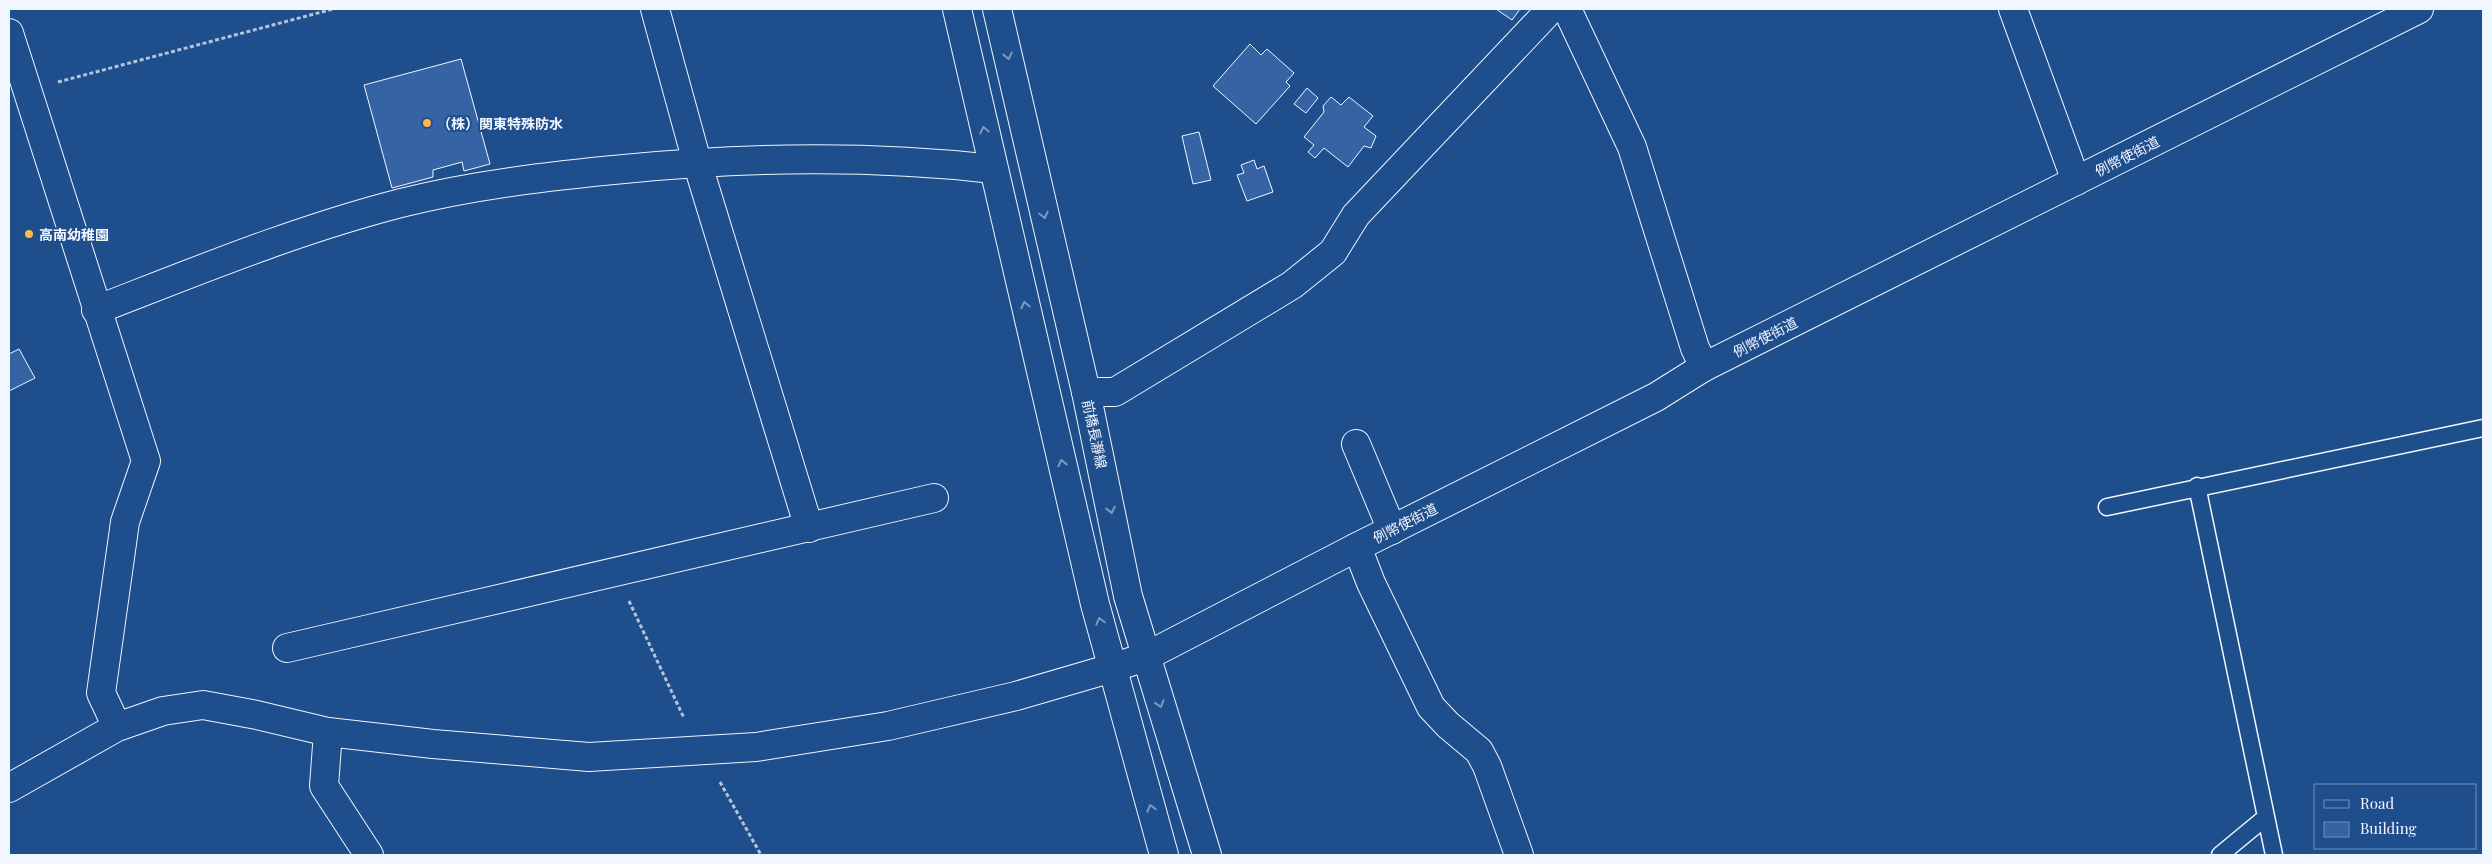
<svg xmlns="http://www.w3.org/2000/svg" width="2492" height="864" font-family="'Playfair Display','Noto Sans JP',serif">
	<rect width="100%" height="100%" fill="#1f4e8c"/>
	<path fill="#3563a3" stroke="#f2f6ff" d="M1496 9H1520L1512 20Z
		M1250 44 1261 55 1267 49 1294 73 1286 82 1290 86 1256 124 1213 86Z
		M461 59 490 164 464 171 462 162 433 170V177L392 188 364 85Z
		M1307 88 1318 98 1306 113 1294 104Z
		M1331 97 1341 105 1349 97 1373 116 1364 127 1376 136 1371 148 1364 146 1348 167 1324 148 1315 158 1308 152 1314 145 1304 137 1324 112 1323 106Z
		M1199 132 1211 180 1193 184 1182 136Z
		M1254 160 1257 169 1264 166 1273 192 1247 201 1237 175 1244 173 1241 165Z
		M19 349 35 378 9 391V354Z"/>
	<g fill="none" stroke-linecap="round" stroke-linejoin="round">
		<g stroke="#f2f6ff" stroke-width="19">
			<path id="service" d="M2197 486 2274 855
				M2107 507 2483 428
				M2220 855 2266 817"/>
		</g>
		<g stroke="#f2f6ff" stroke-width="30">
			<path id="minor" d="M655 9 697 162 809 528
				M1567 9 1632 147 1695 348 1704 367
				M2013 9 2076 181
				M1086 392H1115L1292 285 1333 252 1356 215 1551 9
				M1356 444 1392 530
				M1357 547 1371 583 1431 707 1448 725 1479 751 1487 766 1519 855
				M328 732 324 786 369 855"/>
		</g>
		<g stroke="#f2f6ff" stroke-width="30">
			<path id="tertiary" d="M9 33 146 461 125 522 101 693 117 727
				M96 310C197 271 296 230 401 203 474 185 549 176 624 169 747 157 870 155 993 169
				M287 648 934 498
				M9 788 117 727 163 711 203 705 257 715 328 732 433 744 589 757 756 747 888 726 1016 696 1112 668"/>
		</g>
		<g stroke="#f2f6ff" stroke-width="30">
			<path id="secondary" d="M1112 668 1145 657 1357 547 1656 397 1704 367 2419 9"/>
		</g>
		<g stroke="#f2f6ff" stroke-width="30">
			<path id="primary" d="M957 9 1095 604 1164 855
				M997 9 1086 392 1128 596 1207 855"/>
		</g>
		<path stroke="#b3c4dc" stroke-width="3" stroke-dasharray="4 2.5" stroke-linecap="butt" d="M58 82 333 9
			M629 601 684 718
			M720 782 761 855"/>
		<use href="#service" stroke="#1f4e8c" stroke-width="16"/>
		<use href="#minor" stroke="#1f4e8c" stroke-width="28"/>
		<use href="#tertiary" stroke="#1f4e8c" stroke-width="28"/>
		<use href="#secondary" stroke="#1f4e8c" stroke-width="28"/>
		<use href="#primary" stroke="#1f4e8c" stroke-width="28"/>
	</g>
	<defs><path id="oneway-chevron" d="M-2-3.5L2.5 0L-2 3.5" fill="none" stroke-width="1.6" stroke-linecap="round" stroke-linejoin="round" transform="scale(1.25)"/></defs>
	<g stroke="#7e9ac0">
		<use href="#oneway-chevron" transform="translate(1008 56) rotate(77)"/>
		<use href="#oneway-chevron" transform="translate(984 130) rotate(-103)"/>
		<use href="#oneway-chevron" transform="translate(1044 215) rotate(77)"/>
		<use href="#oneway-chevron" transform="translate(1025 305) rotate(-103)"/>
		<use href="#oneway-chevron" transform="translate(1062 463) rotate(-103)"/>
		<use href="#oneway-chevron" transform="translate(1111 510) rotate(78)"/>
		<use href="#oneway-chevron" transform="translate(1100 621) rotate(-105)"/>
		<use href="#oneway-chevron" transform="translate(1160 704) rotate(73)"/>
		<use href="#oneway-chevron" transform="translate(1151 808) rotate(-106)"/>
	</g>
	<g fill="#ffb74d" stroke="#1f4e8c" stroke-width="2">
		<circle cx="427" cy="123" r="5"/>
		<circle cx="29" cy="234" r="5"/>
	</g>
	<g text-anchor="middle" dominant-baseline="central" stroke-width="4" stroke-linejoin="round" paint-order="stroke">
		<g font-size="14" font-weight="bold" fill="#f2f6ff" stroke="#1f4e8c" text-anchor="start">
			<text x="437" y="123">（株）関東特殊防水</text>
			<text x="39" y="234">高南幼稚園</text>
		</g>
		<g font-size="14" fill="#f2f6ff" stroke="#1f4e8c">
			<text transform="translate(2127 156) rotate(-27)">例幣使街道</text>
			<text transform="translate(1765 337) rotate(-27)">例幣使街道</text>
			<text transform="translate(1095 434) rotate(78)">前橋長瀞線</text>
			<text transform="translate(1405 523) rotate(-27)">例幣使街道</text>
		</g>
	</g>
	<rect width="2492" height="864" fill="none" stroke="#f2f6ff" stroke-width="20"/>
	<rect x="2314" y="784" width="162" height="65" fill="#1f4e8c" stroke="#7391ba"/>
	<rect x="2324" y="800" width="25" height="8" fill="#1f4e8c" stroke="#7391ba"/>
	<text x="2360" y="809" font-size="15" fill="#f2f6ff">Road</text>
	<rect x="2324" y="822" width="25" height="15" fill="#3563a3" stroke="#7391ba"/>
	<text x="2360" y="834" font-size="15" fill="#f2f6ff">Building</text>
</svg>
